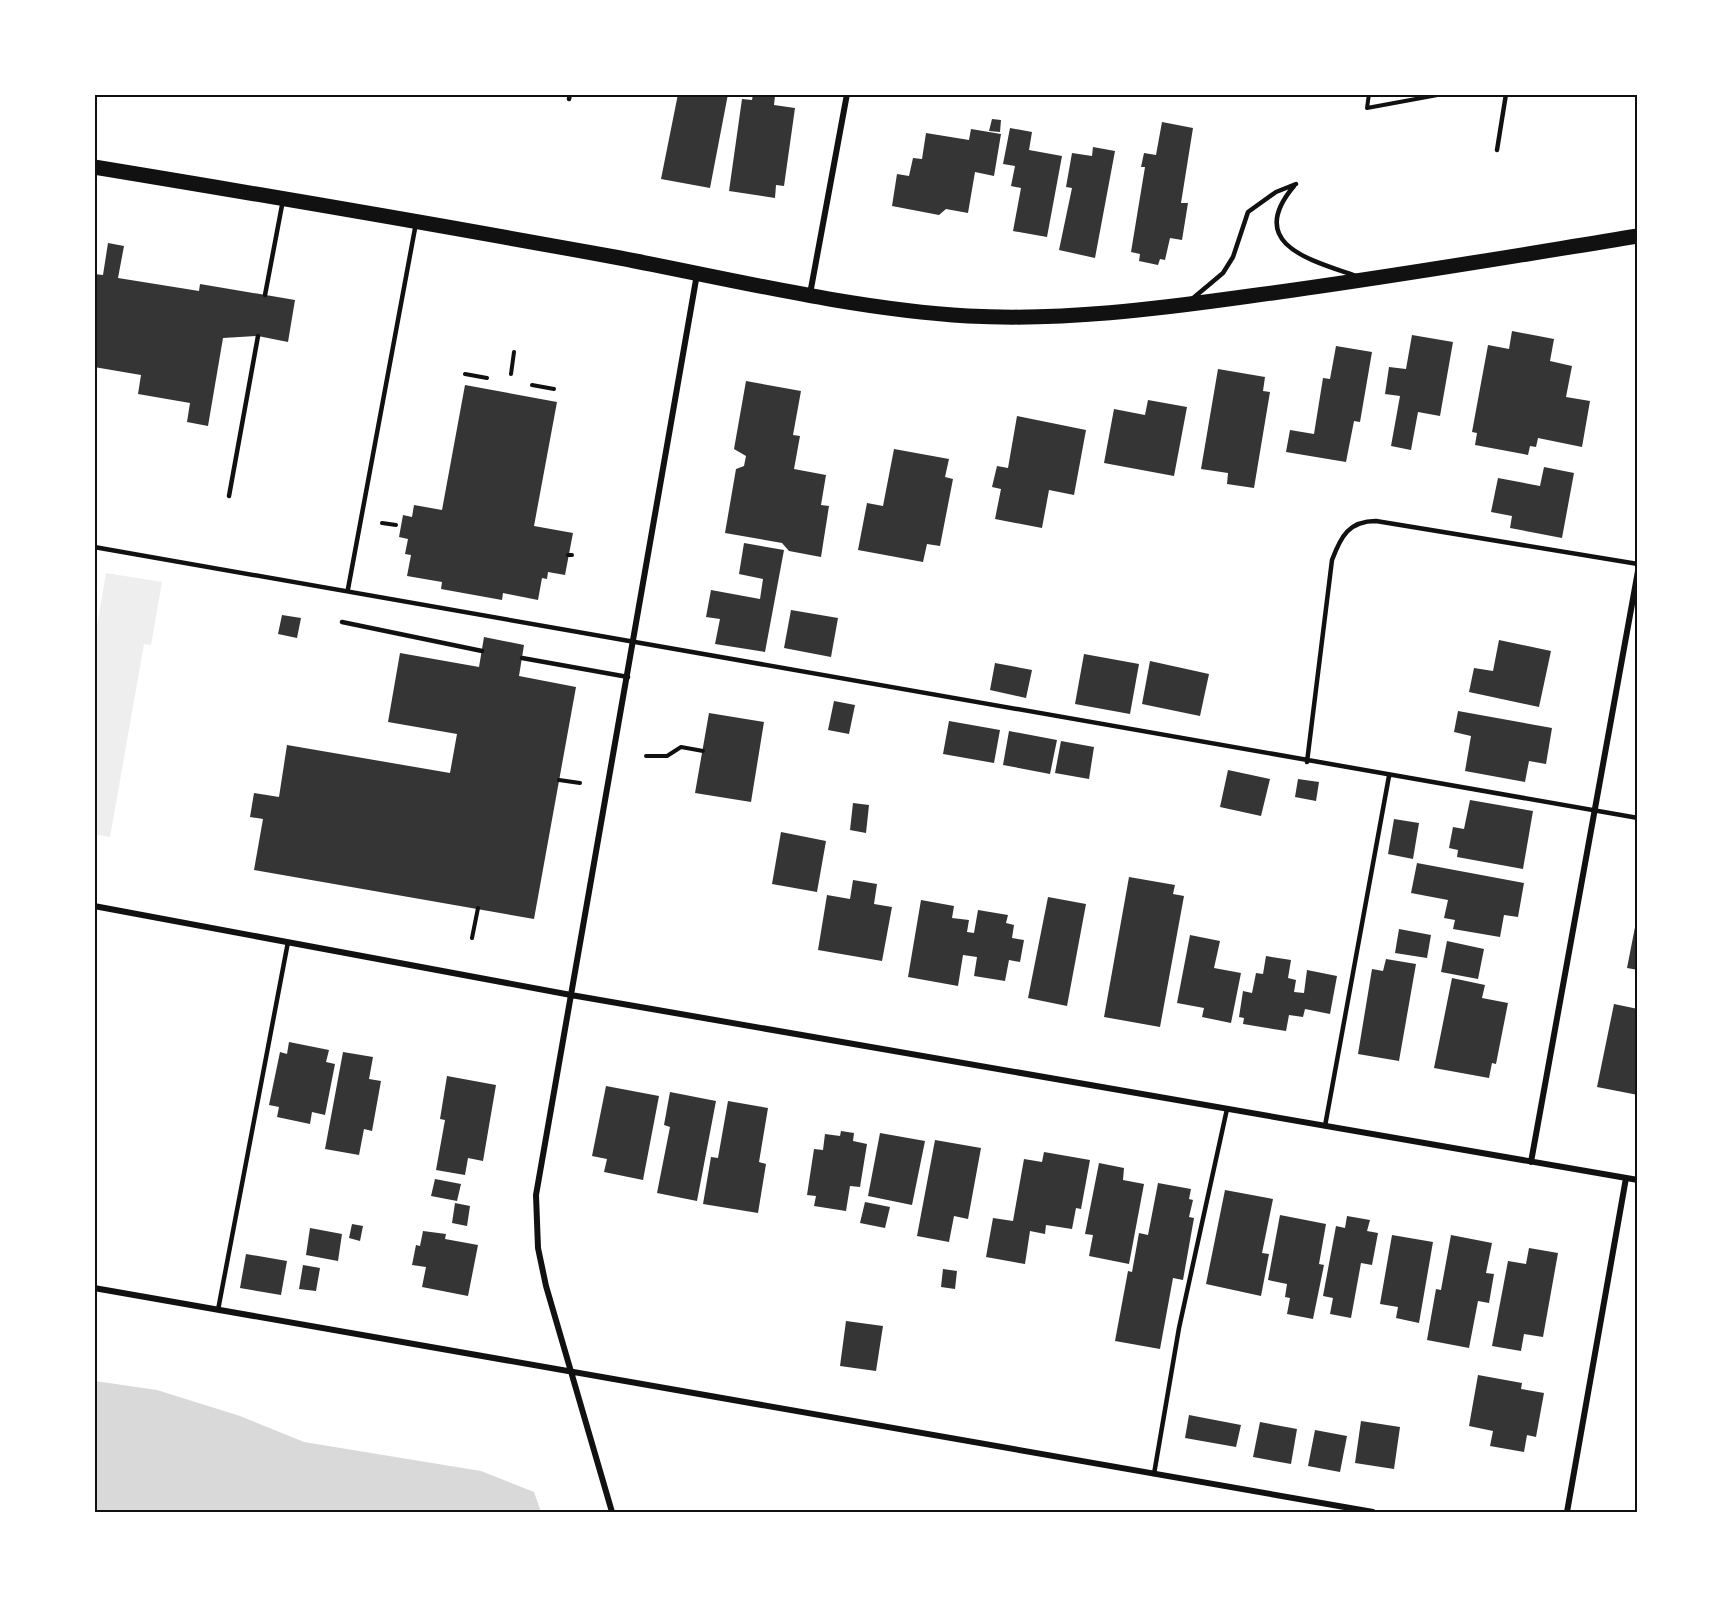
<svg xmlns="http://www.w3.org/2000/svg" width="1732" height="1607" font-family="Commissioner,sans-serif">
	<rect width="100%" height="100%" fill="#fff"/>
	<path fill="#eee" d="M106 573 162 582 151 645 144 644 110 837 94 834 95 638Z"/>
	<path fill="#d9d9d9" d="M95 1381 157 1390 240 1416 304 1442 481 1471 534 1492 541 1512H95Z"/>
	<path fill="#353535" d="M678 94H728L710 188 661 179Z
		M753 94 775 96 774 105 795 108 784 186 776 185 775 198 729 191 742 99 752 100Z
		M992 119 1001 120 1000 132 989 131Z
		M1162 122 1193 128 1181 203H1188L1182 240 1170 238 1165 260 1160 259 1158 265 1139 261 1140 254 1131 252 1145 167H1141L1144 153 1156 155Z
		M1010 128 1032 132 1029 150 1062 156 1047 237 1013 231 1021 188 1011 186 1015 166 1003 164Z
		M971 129 1001 134 994 176 975 172 968 213 946 209 939 215 892 206 897 174 909 176 913 158 922 159 926 133 969 140Z
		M1093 147 1115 151 1095 258 1059 250 1072 188 1066 187 1072 153 1092 156Z
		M108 243 124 246 118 278 199 291 200 284 295 300 288 342 258 336 223 338 208 426 187 422 190 403 138 394 141 375 94 367V274L103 275Z
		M1512 331 1554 339 1550 361 1572 366 1566 397 1590 401 1582 447 1538 438 1536 447 1530 446 1528 455 1475 445 1477 433 1472 432 1488 345 1509 349Z
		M1412 335 1453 342 1440 416 1418 412 1411 450 1391 446 1400 396 1385 394 1389 367 1406 369Z
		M1336 346 1372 352 1360 422 1354 421 1346 462 1286 452 1290 430 1314 434 1323 378 1330 379Z
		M1218 369 1265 377 1263 391 1270 392 1254 488 1227 484 1228 473 1201 469Z
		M746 381 801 391 793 435 800 436 794 469 826 475 821 505 829 506 821 557 789 551 782 543 725 533 736 469 744 466 746 456 734 449Z
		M465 385 557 402 534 526 573 533 565 575 548 572 547 579 542 578 538 600 503 593 502 600 441 589 442 582 407 576 411 555 405 554 408 539 399 537 403 515 412 517 414 505 442 510Z
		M1148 400 1187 407 1174 476 1104 463 1114 409 1145 415Z
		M1017 416 1086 430 1074 495 1049 490 1042 528 995 519 1001 489 992 487 997 466 1008 468Z
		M894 449 949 459 945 477 953 479 940 546 927 544 923 562 858 550 867 503 883 506Z
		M1544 467 1574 473 1562 538 1510 528 1512 516 1491 512 1498 478 1540 486Z
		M744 543 784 550 765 652 715 644 720 619 706 617 711 590 760 599 763 579 739 574Z
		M791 610 838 618 831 657 784 648Z
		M282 615 301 618 297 638 278 634Z
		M484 637 524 645 519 676 576 687 534 919 254 870 263 819 250 817 254 793 279 797 287 745 450 773 457 734 388 722 400 653 479 667Z
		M1499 640 1551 651 1539 707 1469 692 1474 668 1493 671Z
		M1084 654 1139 664 1130 714 1075 704Z
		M1150 661 1209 674 1200 716 1142 704Z
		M995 663 1032 670 1026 698 990 690Z
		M834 701 855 705 849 734 828 730Z
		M1458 711 1552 728 1546 764 1529 761 1525 782 1465 771 1471 736 1454 732Z
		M709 713 764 722 751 802 695 793Z
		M949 721 1000 730 994 763 943 754Z
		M1009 731 1057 740 1050 774 1003 765Z
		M1061 741 1094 747 1089 779 1055 773Z
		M1228 770 1270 779 1261 816 1220 807Z
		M1298 779 1319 782 1316 801 1295 797Z
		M1470 800 1533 811 1523 869 1457 857 1458 850 1449 848 1453 827 1464 829Z
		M853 803 869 805 866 833 850 830Z
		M1394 819 1419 823 1413 859 1388 854Z
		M781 832 826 841 817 892 772 884Z
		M1417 863 1524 883 1518 917 1504 915 1500 937 1453 929 1455 920 1444 918 1448 900 1411 893Z
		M1129 877 1175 885 1173 894 1184 896 1160 1027 1104 1017Z
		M853 880 877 884 874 904 892 907 882 961 818 950 827 895 850 899Z
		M1048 897 1086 904 1067 1006 1028 998Z
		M921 900 954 906 952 918 969 920 967 932 974 933 978 910 1008 915 1006 923 1014 925 1012 938 1024 940 1020 962 1009 960 1005 981 974 976 977 957 963 955 958 986 908 977Z
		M1636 922H1638V970L1627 968Z
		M1399 929 1431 935 1427 958 1395 953Z
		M1190 935 1220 941 1214 968 1241 973 1231 1023 1202 1017 1204 1008 1177 1003Z
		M1447 941 1484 949 1478 979 1441 972Z
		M1266 956 1291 960 1288 978 1296 980 1294 992 1304 993 1307 970 1337 976 1330 1014 1305 1009 1303 1017 1289 1015 1286 1031 1243 1024 1244 1018 1239 1017 1243 991 1252 993 1256 973 1263 974Z
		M1386 959 1416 964 1399 1061 1358 1054 1372 969 1383 971Z
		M1452 978 1485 985 1482 998 1508 1003 1496 1064 1492 1063 1489 1078 1434 1068Z
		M1614 1004 1638 1009V1095L1597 1087Z
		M289 1042 329 1050 326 1062 335 1064 325 1115 312 1112 310 1124 277 1117 279 1107 269 1105 280 1052 287 1054Z
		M343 1052 373 1057 369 1079 381 1081 372 1131 364 1129 359 1155 325 1149Z
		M447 1076 496 1085 483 1161 468 1158 465 1175 436 1170 445 1120 440 1119Z
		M606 1086 659 1096 643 1180 604 1172 607 1159 592 1156Z
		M670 1092 716 1101 697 1201 657 1193 670 1127 664 1125Z
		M728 1101 768 1108 759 1162 766 1164 758 1213 703 1204 711 1157 718 1158Z
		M841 1131 854 1133 853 1141 867 1144 860 1187 850 1186 846 1211 814 1206 816 1196 807 1195 814 1149 823 1150 825 1134 840 1136Z
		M880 1133 925 1141 912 1205 868 1196Z
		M935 1140 981 1148 968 1219 954 1216 949 1242 917 1236Z
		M1044 1152 1090 1160 1081 1209 1076 1208 1072 1229 1046 1225 1045 1234 1030 1231 1025 1264 986 1257 993 1218 1013 1221 1024 1159 1042 1162Z
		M1099 1163 1124 1168 1123 1180 1144 1184 1129 1264 1089 1256 1093 1235 1085 1234Z
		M435 1179 461 1184 457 1201 431 1196Z
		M1158 1183 1191 1189 1189 1199 1193 1200 1189 1217 1194 1218 1183 1280 1173 1278 1160 1349 1115 1341 1128 1271 1132 1272 1139 1233 1148 1235Z
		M1225 1190 1273 1199 1262 1253 1269 1254 1261 1296 1206 1284Z
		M865 1202 890 1207 885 1228 860 1223Z
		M455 1203 470 1206 467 1226 452 1223Z
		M1280 1215 1326 1224 1319 1264 1324 1265 1313 1319 1287 1314 1290 1298 1285 1297 1287 1284 1268 1280Z
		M1347 1216 1370 1220 1367 1231 1378 1233 1372 1265 1361 1263 1351 1318 1330 1314 1333 1298 1323 1296 1336 1226 1345 1228Z
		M352 1224 363 1226 360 1241 349 1238Z
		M310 1228 342 1234 338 1261 306 1255Z
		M423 1231 446 1234 445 1239 478 1245 468 1296 422 1287 426 1267 412 1265 416 1245 420 1246Z
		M1392 1235 1433 1242 1419 1323 1396 1318 1398 1307 1380 1304Z
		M1451 1235 1492 1243 1486 1273 1494 1274 1489 1303 1478 1301 1469 1348 1427 1340 1436 1289 1441 1290Z
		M1529 1248 1558 1253 1543 1337 1524 1334 1521 1351 1492 1346 1508 1261 1526 1264Z
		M246 1254 287 1261 281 1295 240 1288Z
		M303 1265 320 1268 316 1291 299 1289Z
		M943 1269 957 1271 955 1289 941 1287Z
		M846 1321 883 1326 876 1371 840 1366Z
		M1478 1375 1522 1383 1521 1389 1544 1393 1536 1437 1527 1435 1524 1452 1490 1446 1493 1431 1469 1426Z
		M1189 1415 1241 1425 1236 1447 1185 1438Z
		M1361 1421 1400 1427 1394 1469 1355 1463Z
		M1260 1422 1297 1429 1291 1464 1253 1457Z
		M1315 1430 1347 1436 1340 1472 1308 1466Z"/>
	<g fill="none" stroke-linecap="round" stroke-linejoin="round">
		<path stroke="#111" stroke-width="4" d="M1369 94 1367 108 1443 94
			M465 374 487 378
			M511 374 514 352
			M532 385 554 389
			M382 523 396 525
			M568 555H572
			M646 756H667L681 747 703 751
			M559 780 580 783
			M472 938 478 908"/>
		<path stroke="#111" stroke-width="4.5" d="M569 99 570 94
			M1497 150 1506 94
			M1294 186C1245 244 1310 260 1356 276
			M265 295 283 200
			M1192 299 1223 273 1233 257 1248 212 1276 192 1296 184
			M229 496 258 336
			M94 547 1638 818
			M348 589 416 223
			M342 622 482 651
			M522 658 628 677
			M1307 762 1332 560C1341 536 1349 521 1376 521L1638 564
			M1325 1126 1389 776
			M218 1310 288 942
			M1154 1474 1179 1328 1227 1109"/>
		<path stroke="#111" stroke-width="6" d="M810 294 847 94
			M94 906 571 995 1638 1180
			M1531 1162 1638 571
			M94 1288 1373 1512
			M612 1512 546 1286 538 1248 536 1195 697 274
			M1567 1512 1626 1178"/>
		<path stroke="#111" stroke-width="15" d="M94 167C270 196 445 226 620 258 735 280 852 309 968 316 1063 321 1157 309 1250 296 1380 279 1508 257 1638 236"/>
	</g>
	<rect width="1732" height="1607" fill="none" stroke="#ffffff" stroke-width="192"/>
	<rect x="96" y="96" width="1540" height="1415" fill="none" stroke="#111" stroke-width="2"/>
</svg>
